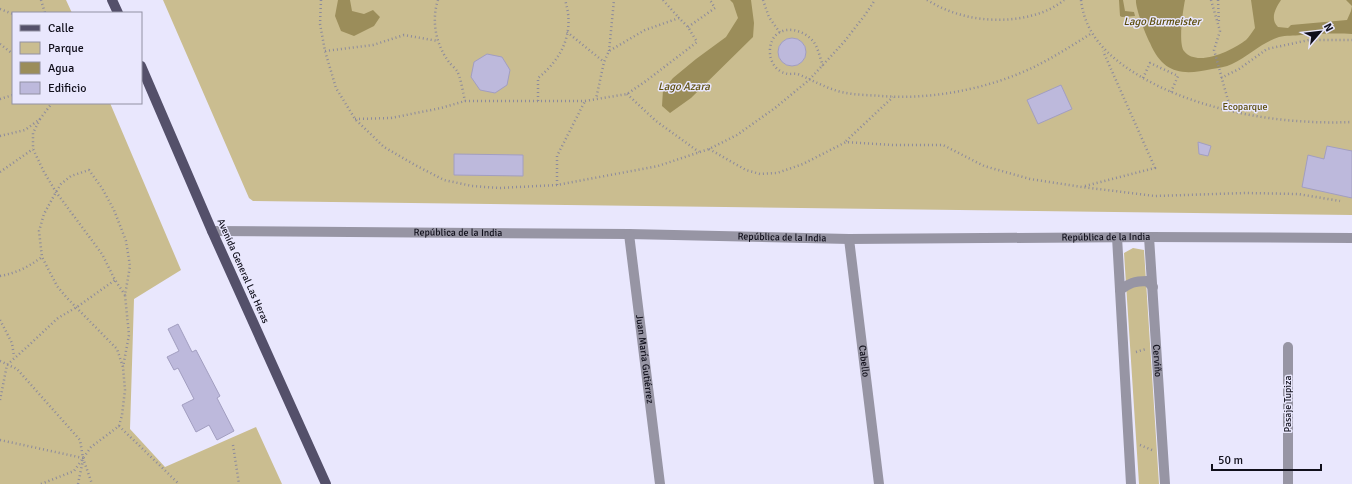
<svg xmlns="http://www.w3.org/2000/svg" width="1352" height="484" font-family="Signika,sans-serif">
	<rect width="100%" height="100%" fill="#e9e7fd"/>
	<path fill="#cabd90" d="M0 0H66L72 13H13V103H110L181 270 134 299 130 429 165 467 256 427 282 484H0Z
		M163 0H1352V215L253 201 249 198Z
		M1133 248 1144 250 1159 484H1139L1124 253Z"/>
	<path fill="#9b8d5a" d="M338 0H350L352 11 364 14 373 10 380 17 374 26 354 36 341 31 335 16Z
		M730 0H751L754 23 753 37 691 98 670 113 662 106 663 90 673 78 696 59 726 37 738 18 733 3Z
		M1119 0H1123L1125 11 1134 12 1135 16 1122 17 1120 16Z
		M1136 0H1185C1183 10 1178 43 1184 51 1197 68 1233 50 1246 40 1249 37 1252 32 1255 28L1251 0H1281C1275 9 1270 19 1278 27L1288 28 1291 25 1347 20 1351 11 1352 6 1346 0H1352V34C1335 33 1318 34 1301 35 1294 36 1286 35 1279 37 1261 43 1249 56 1232 64 1226 67 1218 68 1212 69 1181 76 1163 73 1150 43 1146 36 1135 7 1136 0Z"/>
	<path fill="#bdb9dc" stroke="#a29ec0" d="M778 52a14 14 0 1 1 28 0a14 14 0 1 1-28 0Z
		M487 54 502 57 510 70 507 85 495 93 480 90 471 77 474 62Z
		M1061 85 1072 109 1038 124 1027 100Z
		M1198 142 1211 146 1208 156 1199 154Z
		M1327 146 1352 151V198L1302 187 1308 155 1324 159Z
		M454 154 523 155V176L454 175Z
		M178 324 192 352 196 350 220 396 217 398 234 431 217 440 209 425 196 432 182 405 194 399 178 368 174 370 167 357 179 351 168 329Z"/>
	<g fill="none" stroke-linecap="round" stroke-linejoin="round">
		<path stroke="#8c8a9c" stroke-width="2.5" stroke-dasharray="1 3" stroke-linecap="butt" d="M41 0 45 13
			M321 0 320 24 325 51 336 88 355 119 384 147 415 165 444 180 472 186 499 188 557 185 658 166 709 149 737 135 775 108 809 80 844 42 865 15 875 0
			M438 0C431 21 436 45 449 62 451 65 455 68 457 71 461 78 463 93 465 101
			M663 0 679 18
			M763 0 769 17 780 33
			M927 0C940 8 955 14 970 17 999 23 1040 20 1064 0
			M1081 0C1085 37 1112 60 1143 78 1203 112 1283 125 1352 122
			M1211 0 1220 31 1214 50 1231 111
			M1218 0 1219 24
			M0 9 13 14
			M688 27 715 8 710 0
			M567 32 604 62
			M0 44 13 54
			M325 51 373 45 404 35 438 41
			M609 51 614 0
			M823 66C820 58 818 47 813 41 799 25 772 25 770 49 769 61 776 72 788 74 792 74 796 73 800 75 814 81 826 88 841 92 854 95 868 95 881 96 931 100 988 89 1034 67 1054 57 1073 45 1092 33
			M1143 78 1150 63 1178 76 1171 92
			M1221 78 1239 69 1267 49 1309 40H1352
			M627 94 656 121 699 152
			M0 99 13 95
			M538 101V78C563 58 575 31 565 0
			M40 119 33 133V149L44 172 56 192 102 254 115 280 125 295
			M355 119 391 118 441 108 465 101H585L627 94 646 81 697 42 688 27 679 18 645 30 609 51 604 62 596 99
			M0 136 25 130 40 119 52 103
			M846 141 893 97
			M709 149 746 170 760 174 777 173 803 164 846 142 892 145H943L984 166 1030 179 1082 187 1155 196 1246 193 1298 194 1340 201
			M0 172 33 149
			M557 185V156L585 101
			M1085 186 1155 168 1103 51
			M0 276C17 273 28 267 42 257
			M0 320 12 343 14 357
			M1136 352 1146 349
			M0 361 17 369 80 440 83 458 92 484
			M0 400 7 365 27 347 58 318 77 307 115 280
			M119 426 179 484
			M0 440 83 458
			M233 445 239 484
			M1140 445 1152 450
			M41 484 74 471 91 447 119 426 122 415 125 390 123 367 117 349 67 298 57 286 42 257 39 231 44 214 56 192 61 184 71 176 89 170 102 188 114 210 126 241 130 266 125 295 129 335 123 367
			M78 484 83 460"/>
		<g stroke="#9795a4" stroke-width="10">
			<path id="s1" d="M212 231 629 234 849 239 1149 237 1352 238"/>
			<path id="s2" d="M629 234 660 484"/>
			<path d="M1117 237 1131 484"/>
			<path id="s3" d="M1149 237 1165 484"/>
			<path id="s4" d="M849 239 879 484"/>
			<path d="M1120 290C1130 283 1134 281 1147 281L1153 287"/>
			<path d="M1288 484V347"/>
		</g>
		<path stroke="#54506a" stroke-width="10" d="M112 0 118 13
			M141 66 212 231 326 484"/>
	</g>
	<g text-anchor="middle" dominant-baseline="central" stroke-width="3" stroke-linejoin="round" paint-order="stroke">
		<g font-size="10" fill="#5c4d0d" stroke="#e9e7fd">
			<text x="1245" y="107">Ecoparque</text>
		</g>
		<g font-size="10" fill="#100f1b" stroke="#e9e7fd">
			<text stroke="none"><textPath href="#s1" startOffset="246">República de la India</textPath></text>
			<text stroke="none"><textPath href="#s1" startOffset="570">República de la India</textPath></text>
			<text stroke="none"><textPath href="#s1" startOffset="894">República de la India</textPath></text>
			<text transform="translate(243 271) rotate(66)">Avenida General Las Heras</text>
			<text stroke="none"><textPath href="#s2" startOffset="126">Juan María Gutiérrez</textPath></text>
			<text stroke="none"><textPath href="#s3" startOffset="124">Cerviño</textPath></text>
			<text stroke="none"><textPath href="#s4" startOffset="123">Cabello</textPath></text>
			<text transform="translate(1288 404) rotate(-90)">Pasaje Tupiza</text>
		</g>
		<g font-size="11" font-style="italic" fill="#5c4d0d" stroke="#e9e7fd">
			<text x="1162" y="21">Lago Burmeister</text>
			<text x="684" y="86">Lago Azara</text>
		</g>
	</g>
	<rect x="12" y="12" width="130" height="92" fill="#e9e7fd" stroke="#9291a3"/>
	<rect x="20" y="25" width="20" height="6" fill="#54506a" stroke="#9291a3"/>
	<text x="48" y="32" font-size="12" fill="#100f1b">Calle</text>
	<rect x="20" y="42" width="20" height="12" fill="#cabd90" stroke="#9291a3"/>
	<text x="48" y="52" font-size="12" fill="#100f1b">Parque</text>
	<rect x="20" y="62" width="20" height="12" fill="#9b8d5a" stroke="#9291a3"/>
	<text x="48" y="72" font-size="12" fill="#100f1b">Agua</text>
	<rect x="20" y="82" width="20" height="12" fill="#bdb9dc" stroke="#9291a3"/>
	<text x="48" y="92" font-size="12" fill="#100f1b">Edificio</text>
	<g transform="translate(1320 32) rotate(62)" stroke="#e9e7fd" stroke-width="3" paint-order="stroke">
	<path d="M0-3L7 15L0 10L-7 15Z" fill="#100f1b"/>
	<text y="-6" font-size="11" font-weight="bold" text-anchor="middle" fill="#100f1b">N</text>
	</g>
	<path d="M1212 464v6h109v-6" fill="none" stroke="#100f1b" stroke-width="2"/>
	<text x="1218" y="464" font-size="12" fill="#100f1b" stroke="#e9e7fd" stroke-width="3" paint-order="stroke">50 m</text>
</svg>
